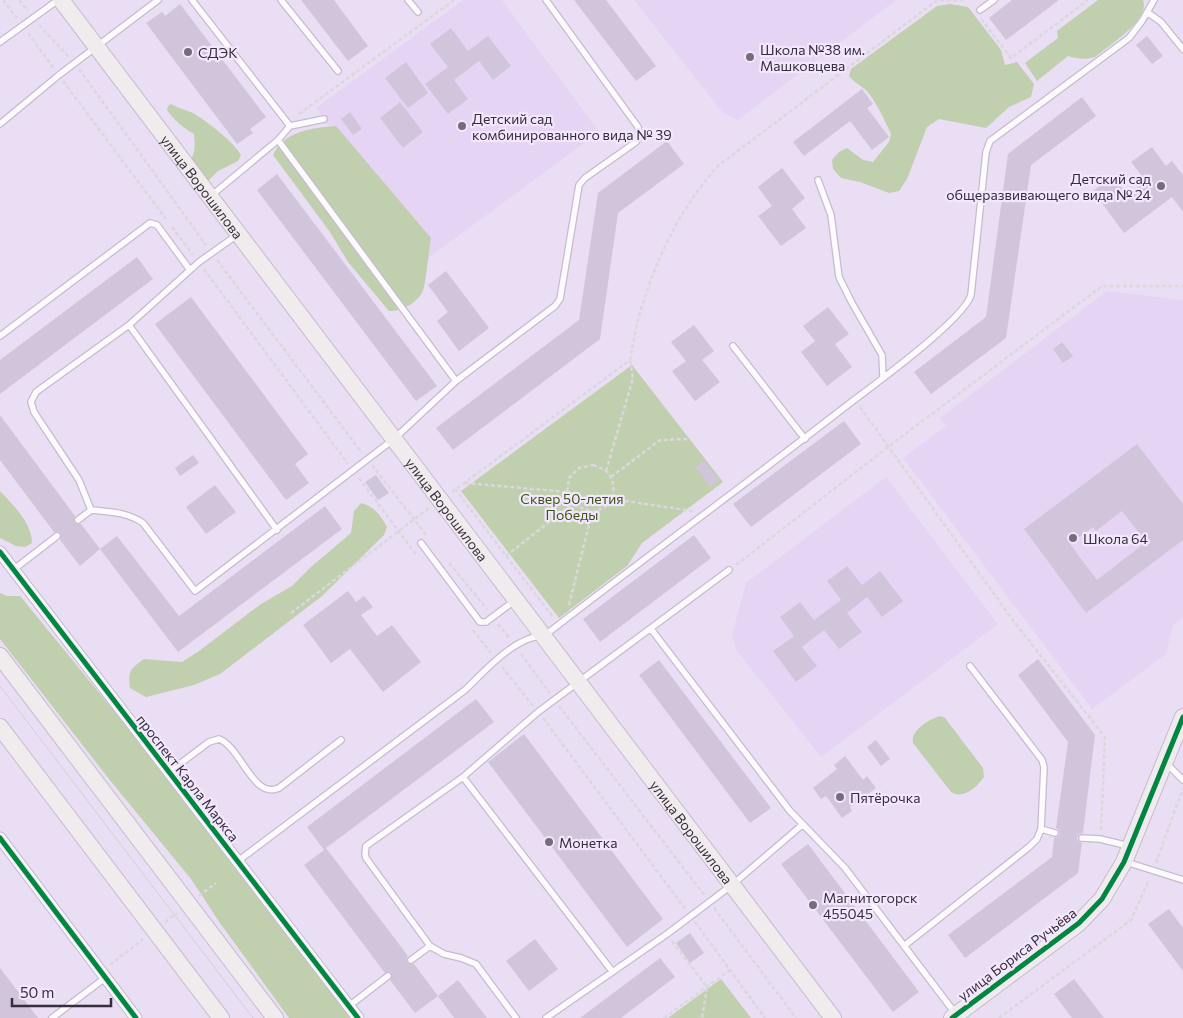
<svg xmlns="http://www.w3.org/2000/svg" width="1183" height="1018" font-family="Commissioner,sans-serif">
	<rect width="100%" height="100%" fill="#e9def3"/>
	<path fill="#e6d4f5" d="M463 0H502L599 132 427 259 316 108Z
		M634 0H896L738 120 723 113Z
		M1107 291 1183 300V618L1173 625 1166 654 1092 709 903 458 946 426 940 418Z
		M886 477 998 624 821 757 737 651 732 635 746 583Z"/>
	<path fill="#c0cfad" d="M1098 0H1143C1151 19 1108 46 1095 57 1085 60 1078 59 1068 56L1037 81 1025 63 1058 38 1057 31Z
		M950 4 968 7 1001 50 1005 65 1017 62 1034 84 1031 97 1009 107 986 128 939 119 927 127 907 179 899 191 889 193 860 182 841 178 833 169 832 160 839 152 847 148 863 160 873 162 889 142 891 134C885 121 878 106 870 95 864 86 855 84 849 76L851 69 937 6Z
		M171 104C178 108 186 110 193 113 209 123 232 140 241 155L238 161 218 171 205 184 189 162C196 153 195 145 194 134 182 127 175 121 167 110L168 106Z
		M336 126 431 238C429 248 426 286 422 293 416 303 401 312 389 311L348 262 330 232 273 155C284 131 312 128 336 126Z
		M632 365 723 482 642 543 627 566 559 618 461 491Z
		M0 491C13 505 32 523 32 543L25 547 16 546 0 538Z
		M361 503C375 507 380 515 387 527L384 535 322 596 220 674 194 685 146 697 130 688C128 671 130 669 144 659L182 662 199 651 261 604 292 586 311 567 351 533 354 511Z
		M0 593 7 596H20L159 766 352 1018H289L220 923 191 879 109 779 0 639Z
		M941 716 945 718 983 768 984 777C977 787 963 800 951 792L913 743C910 730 931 718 941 716Z
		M721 979 751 1018H668Z"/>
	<path fill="#d1c5db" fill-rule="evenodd" d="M301 0H334L368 46 348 61Z
		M574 0H606L656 66 636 81Z
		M1012 0H1059L1006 40 989 18Z
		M180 4 266 117 250 129 253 133 237 144 146 23 162 12 165 16Z
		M451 28 468 51 488 36 511 66 493 80 479 61 454 80 468 99 448 114 425 84 448 67 430 44Z
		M1147 36 1163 56 1152 64 1136 45Z
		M406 62 428 93 408 108 385 78Z
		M862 89 873 104 867 108 889 137 872 150 850 121 804 156 793 142Z
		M1082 97 1096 116 1031 165 1006 338 931 394 914 372 986 317 1008 154Z
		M400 102 423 132 403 148 380 118Z
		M350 112 362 129 353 135 341 119Z
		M667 141 684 164 618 213 600 339 453 450 436 428 579 320 598 193Z
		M1152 147 1166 166 1172 161 1183 175V212L1172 197 1124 233 1093 191 1113 176 1127 195 1146 181 1131 162Z
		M782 168 805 198 792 209 806 228 781 246 758 216 772 206 758 187Z
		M277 174 437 386 416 401 257 190Z
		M137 257 153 279 0 394V360Z
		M446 271 489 328 459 351 437 321 448 312 428 285Z
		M191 297 308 454 295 464 309 483 286 500 155 324Z
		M828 307 849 334 835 344 852 367 827 386 801 352 815 341 803 326Z
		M694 325 714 351 702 360 720 382 695 401 672 371 686 361 671 342Z
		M1062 342 1073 356 1063 363 1053 349Z
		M0 415 75 516 74 522 77 524H81L100 549 80 566 60 540 61 534 58 532H54L0 460Z
		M844 421 861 444 751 527 733 504Z
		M1137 444 1183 504V540L1086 613 1024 529ZM1122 511 1146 542 1097 580 1070 544 1093 527 1096 531Z
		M193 455 199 463 180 476 175 468Z
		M704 461 719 480 710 487 695 467Z
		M376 475 389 493 378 500 365 482Z
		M215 485 236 512 206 534 186 507Z
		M325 506 342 529 178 652 100 549 117 536 179 616Z
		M694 535 711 558 600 642 583 619Z
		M847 566 862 585 880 571 903 601 882 617 867 597 847 613 862 632 839 649 824 630 802 647 817 666 796 682 773 651 794 636 780 617 800 602 814 620 841 600 827 581Z
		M348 591 356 602 364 596 373 607 361 615 377 636 392 625 421 662 383 692 350 649 331 663 303 625Z
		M1038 659 1095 735 1083 833 1079 834 1077 837 1078 841 1082 843 1078 873 965 958 948 935 1052 857 1054 838 1058 837 1060 834 1059 830 1056 828 1068 742 1018 675Z
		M659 660 771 808 750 823 639 675Z
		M476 699 494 722 326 848 408 956 406 960 408 963 414 964 438 996 415 1013 390 980 392 977V974L389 972 385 973 304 865 324 850 307 827Z
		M524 734 663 919 627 947 488 762Z
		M876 740 890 759 881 766 867 747Z
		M845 756 863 780 867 776 876 788 850 807 852 811 842 818 826 796 821 799 813 788 837 769 834 765Z
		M808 844 919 992 893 1012 781 864Z
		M1169 909 1183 928V971L1148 924Z
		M690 933 704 953 690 963 676 943Z
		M535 939 558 969 529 991 506 961Z
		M660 958 675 977 621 1018H580Z
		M0 968 38 1018H0Z
		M1074 979 1104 1018H1072L1054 994Z
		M458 980 487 1018H454L438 996Z"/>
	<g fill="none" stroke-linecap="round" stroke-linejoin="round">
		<g stroke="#c5bccd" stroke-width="8">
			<path id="lane" d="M192 0 290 126
				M281 0 338 71
				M408 0 418 12
				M980 10 994 0
				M1147 12 1161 22 1183 49
				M0 42 58 0
				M0 124 59 75 158 0
				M278 140 290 126 324 119
				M818 180 831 215 839 277 852 303 882 355 883 378
				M212 195 278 140 456 381
				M237 235 199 262 129 325 36 392 31 402 34 412 79 480 91 510C110 512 127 512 143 523L195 591 394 439 456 381 555 306 560 299 579 185 585 178 636 142 640 135 638 127 546 0
				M129 325 277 530
				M0 336 150 223 157 225 190 270
				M733 346 805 439
				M78 520 91 510
				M421 543 480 622H486L514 601
				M13 570 57 536
				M651 629 790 811 845 868 955 1013
				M1166 763 1183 780
				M169 772 209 742 219 739C241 747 253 800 279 788L341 740
				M463 777 612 971
				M1041 829 1055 833
				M1082 838 1100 839 1129 846
				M238 861 465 690C484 672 516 635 544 636 646 557 751 480 854 400 878 382 964 319 971 295L986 152 990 141 1129 38 1142 21 1154 0
				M1126 862 1183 880
				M904 946 1029 847 1037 839 1041 829 1044 767 1042 760 970 666
				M411 960 430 946
				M349 1006 388 976
				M52 1018 105 978
				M516 1018 476 964 461 958 444 954 430 946 366 858 365 854 366 846 463 777 538 712 729 570
				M546 1018 667 934 732 885 802 825"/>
		</g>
		<g stroke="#c5bccd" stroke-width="13">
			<path id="street" d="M0 552 358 1018
				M0 838 136 1018"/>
		</g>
		<g stroke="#c5bccd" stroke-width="18">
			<g id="secondary">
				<path id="s1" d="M61 0 833 1018"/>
				<path d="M0 656 275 1018"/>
				<path d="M0 727 221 1018"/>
				<path d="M952 1018 1079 923 1102 899 1124 862 1183 717"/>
			</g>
		</g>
		<path stroke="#dad7dd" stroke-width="2.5" stroke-dasharray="4 2.5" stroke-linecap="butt" d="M3 0 17 18
			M19 0 28 11
			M981 19 1011 58 1088 0
			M39 25 69 57
			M28 33 54 69
			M79 69 206 245
			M63 81 166 219
			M299 114 454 0
			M172 227 193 255
			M217 260 362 453
			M204 269 348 464
			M860 407 1015 623 1105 737 1101 830
			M372 465 427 536
			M593 465C598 467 604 469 607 472 615 480 616 498 607 505 603 509 597 510 592 512L572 504 567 492 569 478 579 468Z
			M606 471 633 378 630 360
			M611 477 660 440 690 439
			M359 478 417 556
			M465 483 567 492
			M455 489 553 617
			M452 492 630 360C634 340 637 319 644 300 660 250 683 205 718 166L936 1 966 0
			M612 499 693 511
			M506 556 572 504
			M449 563 487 609
			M736 565 888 447 1102 286H1183
			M569 605 592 512
			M291 613 429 508
			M498 624 510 639
			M473 630 491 653
			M521 654 550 693
			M502 667 533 706
			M559 706 705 896
			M543 718 686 910
			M1156 863 1183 788
			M199 896 216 883
			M714 908 796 1018
			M165 922 177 913
			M695 922 765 1018
			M672 941 707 987 702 1018
			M110 965 143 939
			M664 1018 730 970
			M999 1018 1131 920 1149 880"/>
		<use href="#lane" stroke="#fcfafd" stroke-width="5.5"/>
		<use href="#street" stroke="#fcfafd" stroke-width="11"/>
		<use href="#secondary" stroke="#f0eced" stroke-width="16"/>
		<path stroke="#d3d0d5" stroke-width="1" d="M0 686 253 1018"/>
		<g stroke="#f3e7fd" stroke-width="8">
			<path id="cycleway" d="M0 552 358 1018
				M0 838 136 1018
				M952 1018 1079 923 1102 899 1124 862 1183 717"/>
		</g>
		<use href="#cycleway" stroke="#00873e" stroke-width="5"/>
	</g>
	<g fill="#756c7c" stroke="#f3e7fd" stroke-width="2">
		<circle cx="188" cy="52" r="5"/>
		<circle cx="750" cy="57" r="5"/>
		<circle cx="462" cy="126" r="5"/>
		<circle cx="1161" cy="186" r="5"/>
		<circle cx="1073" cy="538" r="5"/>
		<circle cx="840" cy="797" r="5"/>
		<circle cx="549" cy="842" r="5"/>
		<circle cx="813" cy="905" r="5"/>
	</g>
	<g text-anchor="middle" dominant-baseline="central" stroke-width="4.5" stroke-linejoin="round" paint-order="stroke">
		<g font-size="14" fill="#362e3c" stroke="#f3e7fd" text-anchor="start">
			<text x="760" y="49">Школа №38 им.<tspan x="760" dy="16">Машковцева</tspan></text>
			<text x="198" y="52">СДЭК</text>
			<text x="472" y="118">Детский сад<tspan x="472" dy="16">комбинированного вида № 39</tspan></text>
			<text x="1151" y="178" text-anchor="end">Детский сад<tspan x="1151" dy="16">общеразвивающего вида № 24</tspan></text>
			<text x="1083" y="538">Школа 64</text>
			<text x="850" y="797">Пятёрочка</text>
			<text x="559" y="842">Монетка</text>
			<text x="823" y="897">Магнитогорск<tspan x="823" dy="16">455045</tspan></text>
		</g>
		<g font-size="14" fill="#362e3c" stroke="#f3e7fd">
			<text stroke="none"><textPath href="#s1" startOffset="234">улица Ворошилова</textPath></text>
			<text stroke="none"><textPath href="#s1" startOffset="639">улица Ворошилова</textPath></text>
			<text transform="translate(188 778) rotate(52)">проспект Карла Маркса</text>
			<text stroke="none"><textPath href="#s1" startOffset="1044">улица Ворошилова</textPath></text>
			<text transform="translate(1017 954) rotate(-37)">улица Бориса Ручьёва</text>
		</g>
		<g font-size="14" fill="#3c5614" stroke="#f3e7fd">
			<text x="572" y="498">Сквер 50-летия<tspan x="572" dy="16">Победы</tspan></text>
		</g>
	</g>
	<path d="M12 998v8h99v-8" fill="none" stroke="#362e3c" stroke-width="2.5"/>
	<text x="20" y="998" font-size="15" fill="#362e3c" stroke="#f3e7fd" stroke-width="4" paint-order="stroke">50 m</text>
</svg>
